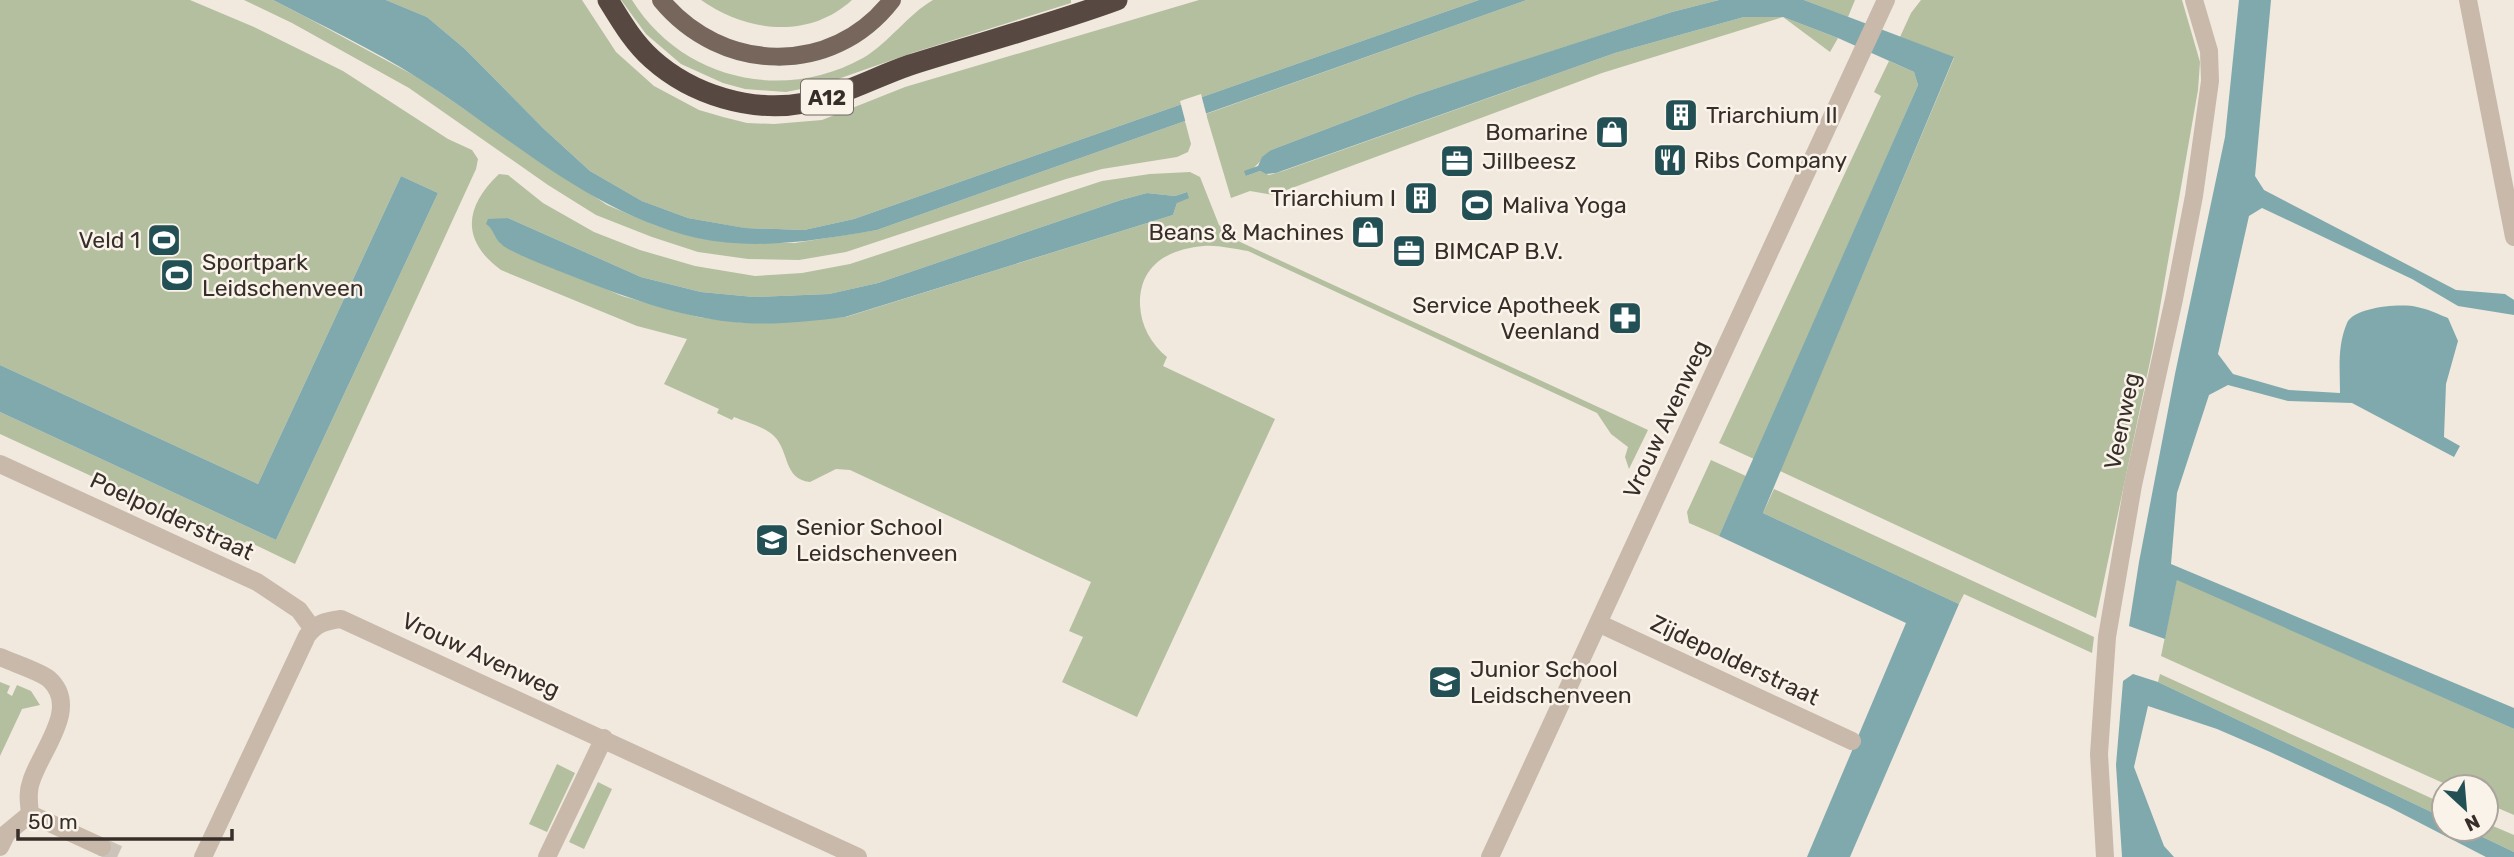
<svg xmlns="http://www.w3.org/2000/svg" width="2514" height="857" font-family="Rubik,sans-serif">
	<rect width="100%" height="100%" fill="#f1e9de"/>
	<path fill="#b3bf9f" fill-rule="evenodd" d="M0 0H190L254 27 343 71 448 139 472 150 478 159 476 169 295 564 247 541 241 545 0 434V412L276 540 438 193 401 176 258 484 0 365Z
		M244 0H273L304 16 417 77 607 205 657 226 699 238 746 243H795L877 230 1185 121 1191 144 1188 152 1177 157 1102 169 1066 179 846 252 799 260 748 259 698 252 652 237 596 215 548 185 409 88 292 23Z
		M386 0H582L616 52 654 86 699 110 723 117 747 123 774 124 822 120 905 87 1199 0H1479L854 219 804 230 744 228 688 218 642 201 590 171 544 129 465 49 427 17Z
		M621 0H632C681 79 782 103 863 58 890 42 907 15 933 0H1071V3L912 53 821 85 786 92 745 89 723 83 681 64 646 34Z
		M701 0H852C808 40 747 32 701 0Z
		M1527 0H1719L1672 12 1416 95 1271 150 1246 176 1260 171 1269 175 1283 171 1615 53 1744 17H1783L1838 38 1830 52 1783 17 1602 73 1273 195 1250 191 1231 198 1206 114Z
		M1804 0H1855L1848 17Z
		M1921 0H2182L2200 62 2198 90 2153 347 2096 618 1780 471 1954 58 1900 37 1911 13Z
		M1889 61 1914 72 1918 85 1754 459 1719 443 1881 96 1874 92Z
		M1190 172 1200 177 1219 225 1238 241 1648 430 1629 469 1625 457 1628 447 1611 434 1597 413 1248 251C1234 249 1218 245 1204 246 1167 249 1139 266 1140 305 1141 326 1151 344 1167 357L1163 366 1275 419 1137 717 1062 682 1083 637 1069 631 1091 582 850 470 836 469 810 482C783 479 790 452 774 436 765 427 746 422 734 417L732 420 717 413 719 409 664 384 687 339 637 326 501 270C461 241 464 207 499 174L508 175 543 203 594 232 640 250 695 266 755 276 802 273 850 264 1102 181 1150 174ZM1187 192 1177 203 1173 215 846 317 745 323 698 317 622 296 501 244 491 227 494 220 508 218 641 277 701 292 754 297 829 294 878 283 1121 200 1147 193 1175 196Z
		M1711 460 1746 476 1719 536 1689 523 1687 512Z
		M1774 489 2094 637 2092 653 1964 594 1959 604 1763 513Z
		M2177 579 2514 729V815L2486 803V787H2452L2161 656Z
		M2160 674 2444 804V818L2158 682Z
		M0 682 10 686 7 693 12 696 17 685 31 691 40 705 22 709 0 756Z
		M557 764 575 773 547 832 529 824Z
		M598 782 612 789 584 849 569 842Z
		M2486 823 2514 835V852L2466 829H2486Z"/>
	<path fill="#7fa9ac" d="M273 0H386L427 17 465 49 544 129 590 171 642 201 688 218 745 228 804 230 854 219 1479 0H1527L877 230C818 240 757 251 697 238 591 214 508 135 418 78 372 49 321 25 273 0Z
		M1719 0H1804L1954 57 1763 513 1959 604 1850 857H1807L1906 623 1719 536 1918 85 1914 72 1838 38 1783 17H1744L1615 53 1276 173 1266 174 1260 171 1246 176 1244 171 1258 166 1262 157 1271 150 1416 95 1483 73 1672 12Z
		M2239 0H2271L2255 176 2264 190 2456 290 2505 294 2514 300V315L2458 306 2412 279 2262 208 2249 216 2218 354 2233 374 2289 390 2340 393C2340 369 2337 347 2347 323 2354 307 2401 303 2417 307 2428 309 2438 314 2448 318L2458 341 2446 384 2444 437 2460 446 2454 457 2352 403 2288 401 2228 385 2209 395 2177 493 2171 564 2514 708V729L2177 580 2165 639 2129 626 2139 562 2175 374 2225 137Z
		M401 176 438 193 276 540 0 412V365L258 484Z
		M1187 192 1189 198 1177 203 1173 215 845 317C812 321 778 325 744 323 682 319 622 296 564 273 552 268 509 252 501 244 494 238 494 229 486 224L488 219 508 218 641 277 701 292 754 297 829 294 878 283 1121 200 1147 193 1175 196Z
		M2133 674 2158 682 2444 818V829H2466L2514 852V857H2486L2389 807 2268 751 2217 729 2148 706 2134 767 2164 846 2174 857H2122L2116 765 2123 681Z"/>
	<path fill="#f1e9de" d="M1201 94 1207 117 1186 124 1180 101Z"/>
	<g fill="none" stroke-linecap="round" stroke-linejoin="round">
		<path stroke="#ccc4ba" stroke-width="18" stroke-dasharray="18 9" stroke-linecap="butt" d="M102 847 124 857"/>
		<path stroke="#c8b9ab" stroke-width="18" d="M2468 0 2514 237
			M0 464 257 582 299 610 312 628
			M1598 623 1852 741
			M0 657C13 663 39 671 49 679 81 708 40 751 31 782 27 793 29 803 30 814
			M30 814 102 847
			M0 847 7 833 30 814
			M203 857 307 636C316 623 326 621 341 619L858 857
			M547 857 604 738
			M1490 857 1886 0
			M2105 857 2099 754 2107 637 2133 485 2174 299 2194 196 2210 81 2209 51 2194 0"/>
		<path stroke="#77665c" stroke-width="18" d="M661 0C721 73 832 78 892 0"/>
		<path stroke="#574941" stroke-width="21" d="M608 0C621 21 633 42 652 59 692 95 752 113 805 103 841 96 875 77 910 65 979 43 1049 25 1117 0"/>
	</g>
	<defs>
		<g id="building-square" transform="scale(1.75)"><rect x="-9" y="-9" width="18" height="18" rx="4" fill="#225055" stroke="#f9f3ea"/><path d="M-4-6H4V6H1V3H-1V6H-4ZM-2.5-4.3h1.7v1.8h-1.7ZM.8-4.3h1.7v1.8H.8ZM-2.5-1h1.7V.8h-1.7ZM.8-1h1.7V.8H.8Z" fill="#fff"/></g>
		<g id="shop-square" transform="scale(1.75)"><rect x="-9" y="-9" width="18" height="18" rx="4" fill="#225055" stroke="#f9f3ea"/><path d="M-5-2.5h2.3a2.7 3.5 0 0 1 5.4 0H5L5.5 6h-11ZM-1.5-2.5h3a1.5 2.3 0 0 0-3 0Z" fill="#fff"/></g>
		<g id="restaurant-square" transform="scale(1.75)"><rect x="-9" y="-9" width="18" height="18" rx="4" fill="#225055" stroke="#f9f3ea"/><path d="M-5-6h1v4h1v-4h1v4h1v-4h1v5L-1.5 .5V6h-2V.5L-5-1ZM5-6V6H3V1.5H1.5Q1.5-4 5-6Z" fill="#fff"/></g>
		<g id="office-square" transform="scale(1.75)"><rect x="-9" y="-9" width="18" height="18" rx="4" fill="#225055" stroke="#f9f3ea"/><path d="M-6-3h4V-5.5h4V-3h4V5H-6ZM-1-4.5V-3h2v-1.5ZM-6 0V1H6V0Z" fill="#fff"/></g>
		<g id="stadium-square" transform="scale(1.75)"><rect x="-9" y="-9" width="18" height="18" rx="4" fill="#225055" stroke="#f9f3ea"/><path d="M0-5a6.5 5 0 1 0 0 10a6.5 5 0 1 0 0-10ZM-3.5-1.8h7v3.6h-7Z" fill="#fff"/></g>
		<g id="pharmacy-square" transform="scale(1.75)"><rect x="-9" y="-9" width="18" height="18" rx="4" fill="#225055" stroke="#f9f3ea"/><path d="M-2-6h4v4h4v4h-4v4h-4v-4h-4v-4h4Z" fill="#fff"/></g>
		<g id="school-square" transform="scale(1.75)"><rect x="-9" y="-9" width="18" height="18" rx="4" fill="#225055" stroke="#f9f3ea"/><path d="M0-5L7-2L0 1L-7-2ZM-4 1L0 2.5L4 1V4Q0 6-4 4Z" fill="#fff"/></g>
	</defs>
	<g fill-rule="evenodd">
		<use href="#building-square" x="1681" y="115"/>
		<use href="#shop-square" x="1612" y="132"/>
		<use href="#restaurant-square" x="1670" y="160"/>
		<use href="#office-square" x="1457" y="161"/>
		<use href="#building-square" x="1421" y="198"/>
		<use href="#stadium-square" x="1477" y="205"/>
		<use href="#shop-square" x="1368" y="232"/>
		<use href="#stadium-square" x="164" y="240"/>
		<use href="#office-square" x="1409" y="251"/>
		<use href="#stadium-square" x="177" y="275"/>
		<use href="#pharmacy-square" x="1625" y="318"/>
		<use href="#school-square" x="772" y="540"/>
		<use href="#school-square" x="1445" y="682"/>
	</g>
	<g text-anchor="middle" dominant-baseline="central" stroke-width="5" stroke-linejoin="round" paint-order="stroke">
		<rect fill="#f9f3ea" stroke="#716964" stroke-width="2" x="801" y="79.5" width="52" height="35" rx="5"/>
		<g font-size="21" font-weight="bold" fill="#372e2a">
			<text x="827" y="97">A12</text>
		</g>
		<g font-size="23" fill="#372e2a" stroke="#f9f3ea" text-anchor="start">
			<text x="1706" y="115">Triarchium II</text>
			<text x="1588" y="132" text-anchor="end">Bomarine</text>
			<text x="1694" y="160">Ribs Company</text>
			<text x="1482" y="161">Jillbeesz</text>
			<text x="1396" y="198" text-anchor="end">Triarchium I</text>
			<text x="1502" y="205">Maliva Yoga</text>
			<text x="1344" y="232" text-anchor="end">Beans &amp; Machines</text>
			<text x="140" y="240" text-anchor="end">Veld 1</text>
			<text x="1434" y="251">BIMCAP B.V.</text>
			<text x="202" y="262">Sportpark<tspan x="202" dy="26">Leidschenveen</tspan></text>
			<text x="1600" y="305" text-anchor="end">Service Apotheek<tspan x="1600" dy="26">Veenland</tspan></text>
			<text x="796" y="527">Senior School<tspan x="796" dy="26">Leidschenveen</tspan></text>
			<text x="1470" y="669">Junior School<tspan x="1470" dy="26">Leidschenveen</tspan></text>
		</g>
		<g font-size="23" fill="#372e2a" stroke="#f9f3ea">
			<text transform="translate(1666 419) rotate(-65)">Vrouw Avenweg</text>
			<text transform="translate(2122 421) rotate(-78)">Veenweg</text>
			<text transform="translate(172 516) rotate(25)">Poelpolderstraat</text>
			<text transform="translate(481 655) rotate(25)">Vrouw Avenweg</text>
			<text transform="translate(1735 660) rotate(25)">Zijdepolderstraat</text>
		</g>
	</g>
	<g transform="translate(2465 808) rotate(154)"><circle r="33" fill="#f9f3ea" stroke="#aba49d" stroke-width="2"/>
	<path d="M0-5L12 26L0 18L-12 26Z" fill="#225055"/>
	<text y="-10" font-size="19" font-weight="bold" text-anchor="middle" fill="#372e2a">N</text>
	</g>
	<path d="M18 829v10h214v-10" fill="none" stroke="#372e2a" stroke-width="3.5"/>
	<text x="28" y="829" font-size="21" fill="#372e2a" stroke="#f9f3ea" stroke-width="5" paint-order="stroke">50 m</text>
</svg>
